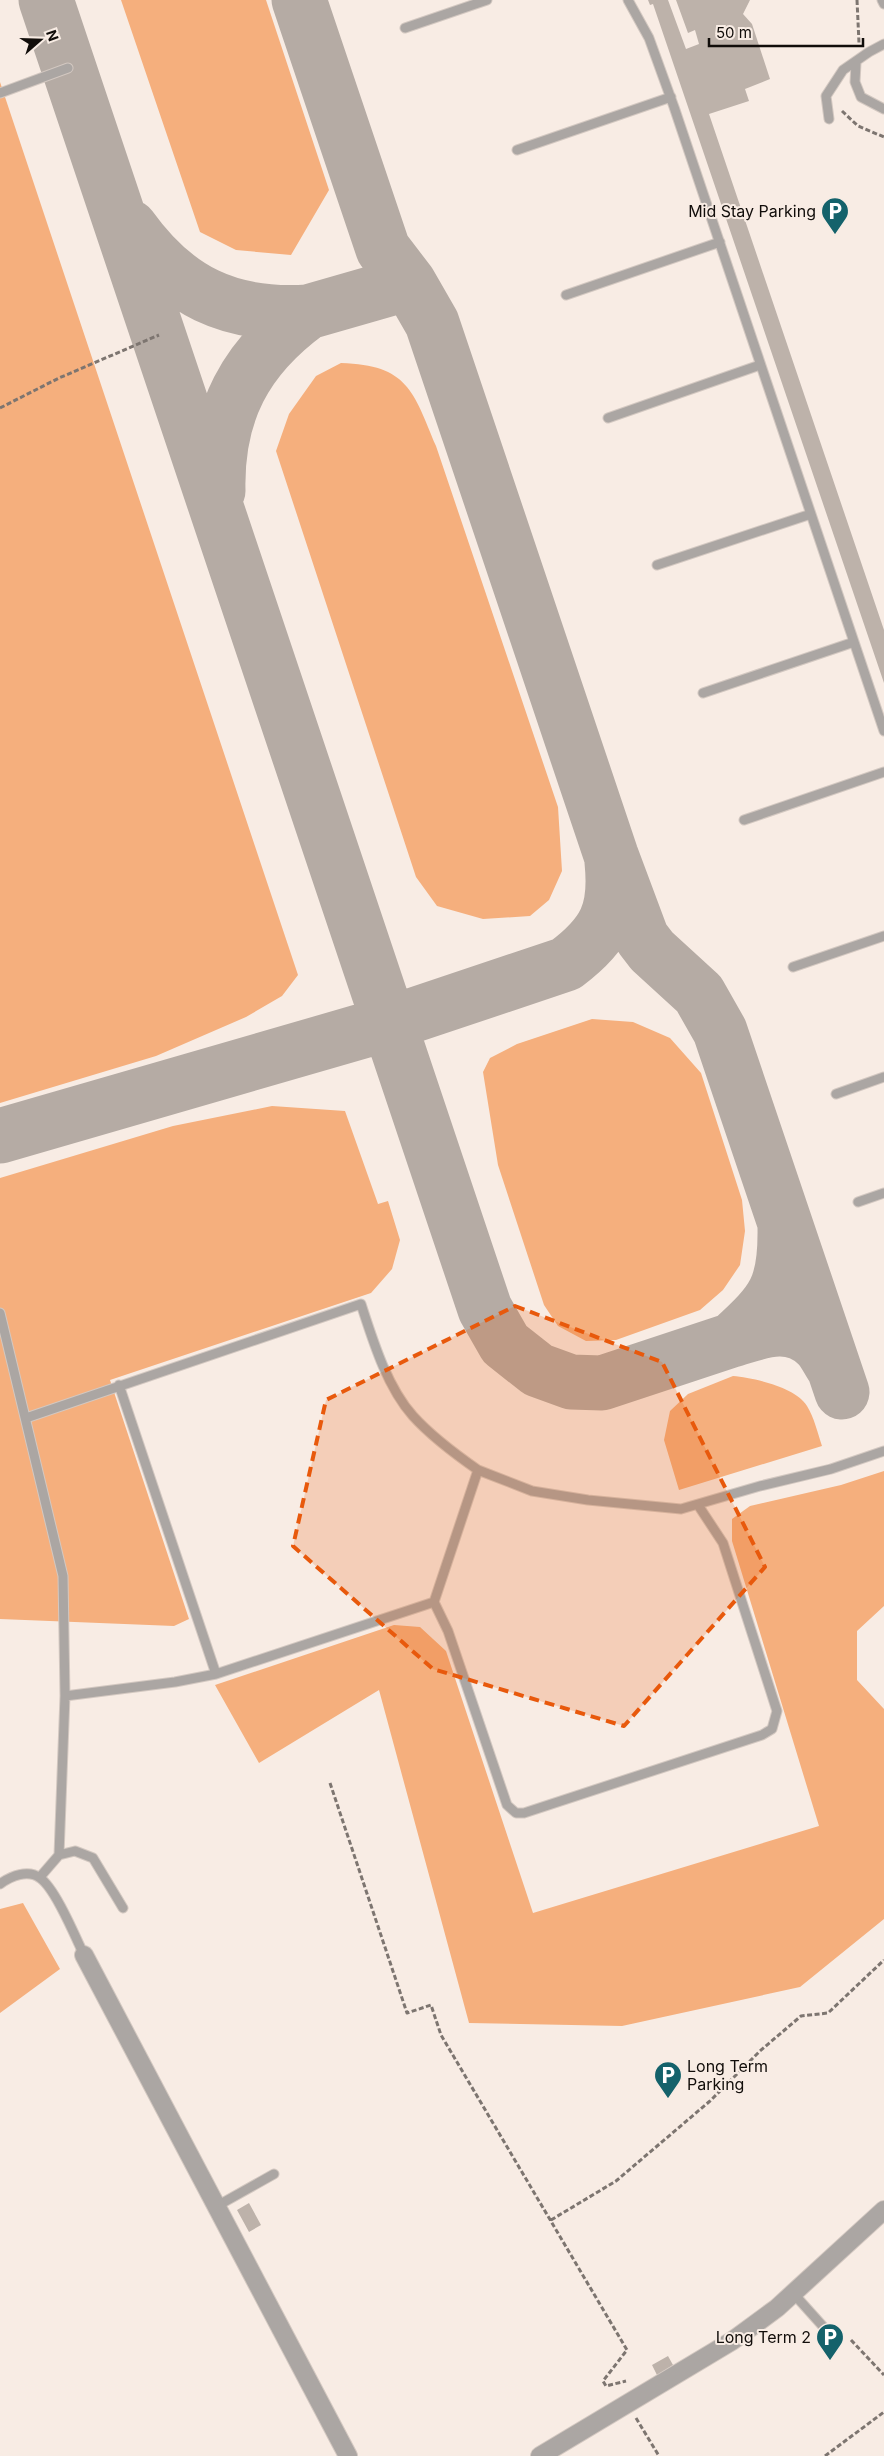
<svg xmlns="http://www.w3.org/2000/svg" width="884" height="2456" font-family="Inter,sans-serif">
	<rect width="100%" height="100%" fill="#f8ece4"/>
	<path fill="#f5af7d" d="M121 0H266L329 190 291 255 236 250 200 232Z
		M0 82 298 975 282 996 246 1017 156 1056 0 1103Z
		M341 363C408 365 413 391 436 446L558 807 562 871 549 900 530 916 483 919 437 906 416 877 276 451 289 414 316 376Z
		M592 1019 633 1022 670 1038 701 1073 742 1200 745 1231 740 1265 723 1290 700 1310 616 1340 586 1341 558 1326 544 1305 498 1165 483 1072 490 1058 517 1044Z
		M272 1106 345 1111 378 1204 388 1201 400 1240 392 1269 371 1293 110 1380 189 1619 174 1626 0 1619V1178L173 1126Z
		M733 1376C754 1378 796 1387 807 1406 814 1417 818 1434 822 1446L679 1490 664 1440 670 1411 688 1394Z
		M884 1471V1606L857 1631V1680L884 1709V1919L800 1987 622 2026 469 2023 379 1690 259 1763 215 1685 394 1625 420 1627 446 1651 533 1913 819 1826 732 1541V1519L750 1506 841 1485Z
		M23 1903 60 1969 0 2013V1909Z"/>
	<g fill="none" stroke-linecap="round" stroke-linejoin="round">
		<path stroke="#b5aba4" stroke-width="55" d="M46 0 485 1309 505 1344 538 1370 571 1382 602 1383 732 1340
			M299 0 383 249 409 283 432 323 611 855 642 938 652 951 699 994 720 1031 842 1392
			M130 227C176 291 229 317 308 312 245 358 216 413 218 491
			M308 312 409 283
			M0 1136 390 1023 566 964C606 934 617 911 612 862
			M785 1227C786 1287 775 1301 732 1340 761 1331 791 1319 817 1344 824 1350 828 1360 833 1367"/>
	</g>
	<path fill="#bdb2aa" d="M648 0H668L686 49 699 44 695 30 688 33 676 0H750L743 14 752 24 770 79 745 89 749 101 709 114 884 630V683L653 4 650 5Z
		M249 2203 261 2225 249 2232 237 2210Z
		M668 2356 673 2365 657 2375 652 2365Z"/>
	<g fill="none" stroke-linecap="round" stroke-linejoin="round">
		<g stroke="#d3c8c1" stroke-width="11">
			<path id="lane" d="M628 0 649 38 674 107 884 731
				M882 0 884 4
				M405 28 487 0
				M856 63 855 82 861 97 884 109
				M0 93 68 68
				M829 119 826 96 843 70 869 52 884 44
				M517 150 671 97
				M566 295 720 242
				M608 418 760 365
				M657 565 811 514
				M703 693 854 642
				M744 820 884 772
				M793 967 884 936
				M836 1094 884 1077
				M858 1202 884 1193
				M0 1313 63 1576 65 1696 59 1855 40 1877
				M119 1385 216 1674
				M26 1418 361 1304C373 1341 387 1387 413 1416 432 1437 455 1454 478 1470
				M434 1602 448 1631 507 1805 516 1813H524L762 1735 772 1729 777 1711 723 1543 698 1505
				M65 1696 175 1682 216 1674 434 1602 478 1470 532 1491 588 1500 681 1509 760 1486 831 1469 884 1451
				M59 1855 75 1851 93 1858 123 1908
				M0 1884C11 1876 28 1869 40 1878 55 1888 75 1936 84 1955
				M217 2206 274 2174
				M793 2293 837 2342"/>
		</g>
		<g stroke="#d3c8c1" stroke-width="20">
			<path id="street" d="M84 1955 348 2456
				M540 2456 732 2341 777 2308 884 2210"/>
		</g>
		<path stroke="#7d7570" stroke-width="3" stroke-dasharray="5 2.5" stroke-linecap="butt" d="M857 0 859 43
			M842 111 858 126 884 137
			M0 408 59 378 159 335
			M330 1783 407 2013 431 2005 441 2035 627 2350 603 2381 606 2386 626 2381
			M551 2220 616 2181 710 2101 760 2051 801 2016 828 2013 884 1960
			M851 2340 884 2375
			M636 2418 659 2456
			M825 2456 884 2412"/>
		<use href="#lane" stroke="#aba6a3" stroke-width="9"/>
		<use href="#street" stroke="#aba6a3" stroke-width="18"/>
	</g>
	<path fill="#e8590c" fill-opacity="0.2" stroke="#e8590c" stroke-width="4" stroke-dasharray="10 6" stroke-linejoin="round" d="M515 1306 662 1362 765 1567 624 1726 433 1669 293 1546 326 1400Z"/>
	<defs>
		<g id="parking-pin" transform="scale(1.4375)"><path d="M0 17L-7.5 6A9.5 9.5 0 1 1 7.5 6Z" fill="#14626b" stroke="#f8ece4"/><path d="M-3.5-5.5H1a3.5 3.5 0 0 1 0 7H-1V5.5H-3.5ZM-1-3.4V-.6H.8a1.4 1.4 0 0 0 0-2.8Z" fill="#fff"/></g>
	</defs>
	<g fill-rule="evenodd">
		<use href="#parking-pin" x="835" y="211"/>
		<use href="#parking-pin" x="668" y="2075"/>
		<use href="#parking-pin" x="830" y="2337"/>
	</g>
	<g text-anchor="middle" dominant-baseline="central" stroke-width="4" stroke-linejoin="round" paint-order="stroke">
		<g font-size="16" fill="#110d0a" stroke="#f8ece4" text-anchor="end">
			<text x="816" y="211">Mid Stay Parking</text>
			<text x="687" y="2066" text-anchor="start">Long Term<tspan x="687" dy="18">Parking</tspan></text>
			<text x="811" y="2337">Long Term 2</text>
		</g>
	</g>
	<g transform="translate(40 40) rotate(70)" stroke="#f8ece4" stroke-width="4" paint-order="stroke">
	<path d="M0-4L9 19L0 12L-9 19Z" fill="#110d0a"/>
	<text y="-8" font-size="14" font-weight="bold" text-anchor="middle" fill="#110d0a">N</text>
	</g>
	<path d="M709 38v8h154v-8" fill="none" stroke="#110d0a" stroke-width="2.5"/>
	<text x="716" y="38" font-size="15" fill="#110d0a" stroke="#f8ece4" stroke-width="4" paint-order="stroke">50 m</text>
</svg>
